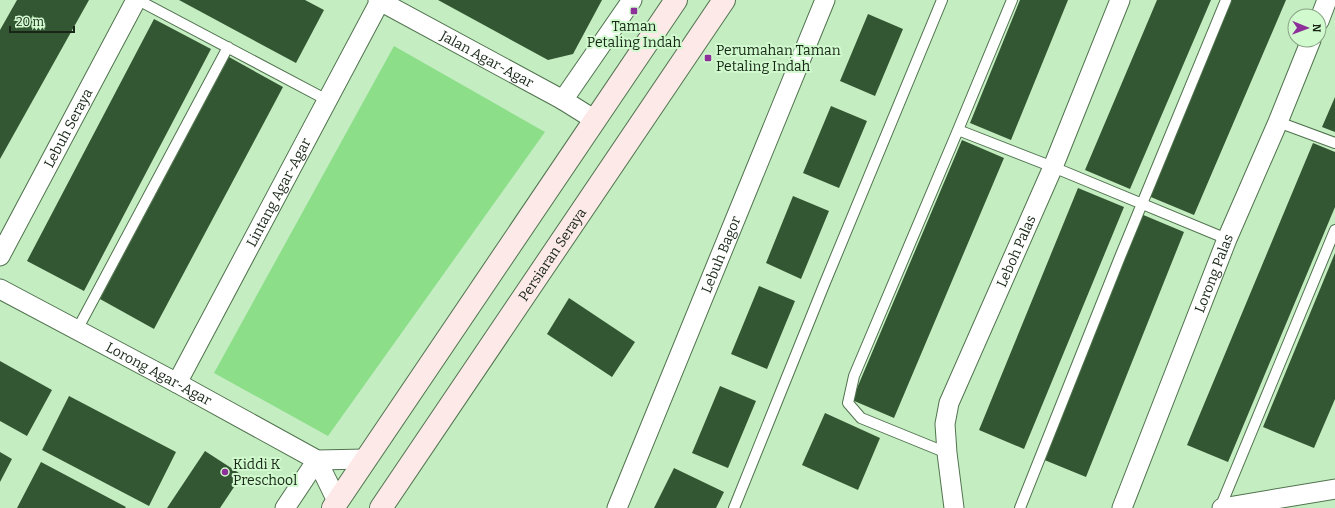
<svg xmlns="http://www.w3.org/2000/svg" width="1335" height="508" font-family="Bitter,serif">
	<rect width="100%" height="100%" fill="#c5edc2"/>
	<path fill="#8cde89" d="M394 46 545 132 328 436 214 373Z"/>
	<path fill="#345733" d="M17 0H89L0 159V30Z
		M179 0H305L324 10 296 63Z
		M438 0H602L573 54 548 60Z
		M1020 0H1068L1011 140 970 123Z
		M1157 0H1211L1130 189 1085 170Z
		M1229 0H1286L1194 215 1146 195Z
		M868 14 903 29 875 96 840 81Z
		M154 19 211 49 84 291 27 261Z
		M229 57 283 87 154 329 100 299Z
		M1335 97V132L1322 127Z
		M831 106 867 121 839 188 803 173Z
		M962 140 1004 158 894 418 852 400Z
		M1313 143 1335 152V207L1228 462 1187 445Z
		M1078 188 1124 207 1024 449 979 430Z
		M793 196 829 211 801 279 766 263Z
		M1141 214 1184 232 1086 477 1042 459Z
		M1335 253V399L1314 448 1263 427Z
		M759 286 795 301 767 369 731 354Z
		M569 298 635 342 612 377 547 334Z
		M0 361 52 390 27 436 0 421Z
		M720 386 756 401 728 468 692 453Z
		M69 396 176 452 149 506 42 450Z
		M825 413 880 438 858 490 802 465Z
		M205 451 242 475 220 508H167Z
		M0 452 12 459 0 482Z
		M41 462 126 507 125 508H17Z
		M674 468 724 492 716 508H654Z"/>
	<g fill="none" stroke-linecap="round" stroke-linejoin="round">
		<g stroke="#50734e" stroke-width="12">
			<path id="lane" d="M138 0 327 100
				M1278 122 1335 143
				M958 130 1053 167 1227 239
				M77 330 228 47
				M947 453 861 418 848 403 854 376 958 130 1012 0
				M734 508 824 285 942 0
				M1020 508 1120 257 1226 0
				M1220 508 1335 230"/>
		</g>
		<g stroke="#50734e" stroke-width="21">
			<g id="street">
				<path id="s1" d="M378 0 563 100 595 120"/>
				<path d="M1319 21 1327 0"/>
				<path d="M563 100 632 0"/>
				<path id="s2" d="M0 256 136 0"/>
				<path id="s3" d="M0 289 177 383 317 460 366 459"/>
				<path id="s4" d="M177 383 380 1"/>
				<path d="M317 460 337 501"/>
				<path d="M285 508 317 460"/>
				<path id="s5" d="M617 508 825 0"/>
				<path id="s6" d="M954 508 947 453 945 424 949 403 1053 167 1120 0"/>
				<path id="s7" d="M1122 508 1227 239 1278 122 1311 40"/>
				<path d="M1222 508 1335 489"/>
			</g>
		</g>
		<g stroke="#50734e" stroke-width="24">
			<g id="secondary">
				<path d="M333 508 676 0"/>
				<path id="s8" d="M381 508 724 0"/>
			</g>
		</g>
		<use href="#lane" stroke="#fff" stroke-width="10"/>
		<use href="#street" stroke="#fff" stroke-width="19"/>
		<use href="#secondary" stroke="#fce9e8" stroke-width="22"/>
	</g>
	<g fill="#8e3099" stroke="#d2facf" stroke-width="1.5">
		<rect x="630" y="7" width="8" height="8" rx="2"/>
		<rect x="704" y="54" width="8" height="8" rx="2"/>
		<circle cx="225" cy="472" r="4"/>
	</g>
	<g text-anchor="middle" dominant-baseline="central" stroke-width="4" stroke-linejoin="round" paint-order="stroke">
		<g font-size="14" fill="#172616" stroke="#d2facf" text-anchor="start">
			<text x="634" y="26" text-anchor="middle">Taman<tspan x="634" dy="16">Petaling Indah</tspan></text>
			<text x="716" y="50">Perumahan Taman<tspan x="716" dy="16">Petaling Indah</tspan></text>
			<text x="233" y="464">Kiddi K<tspan x="233" dy="16">Preschool</tspan></text>
		</g>
		<g font-size="14" fill="#172616" stroke="#d2facf">
			<text stroke="none"><textPath href="#s1" startOffset="124">Jalan Agar-Agar</textPath></text>
			<text stroke="none"><textPath href="#s2" startOffset="145">Lebuh Seraya</textPath></text>
			<text stroke="none"><textPath href="#s4" startOffset="216">Lintang Agar-Agar</textPath></text>
			<text stroke="none"><textPath href="#s6" startOffset="272">Leboh Palas</textPath></text>
			<text stroke="none"><textPath href="#s8" startOffset="306">Persiaran Seraya</textPath></text>
			<text stroke="none"><textPath href="#s5" startOffset="274">Lebuh Bagor</textPath></text>
			<text stroke="none"><textPath href="#s7" startOffset="252">Lorong Palas</textPath></text>
			<text stroke="none"><textPath href="#s3" startOffset="180">Lorong Agar-Agar</textPath></text>
		</g>
	</g>
	<g transform="translate(1307 28) rotate(91)"><circle r="19" fill="#d2facf" stroke="#87a585"/>
	<path d="M0-3L7 15L0 10L-7 15Z" fill="#8e3099"/>
	<text y="-6" font-size="11" font-weight="bold" text-anchor="middle" fill="#172616">N</text>
	</g>
	<path d="M10 26v6h64v-6" fill="none" stroke="#172616" stroke-width="2"/>
	<text x="16" y="26" font-size="12" fill="#172616" stroke="#d2facf" stroke-width="3" paint-order="stroke">20 m</text>
</svg>
